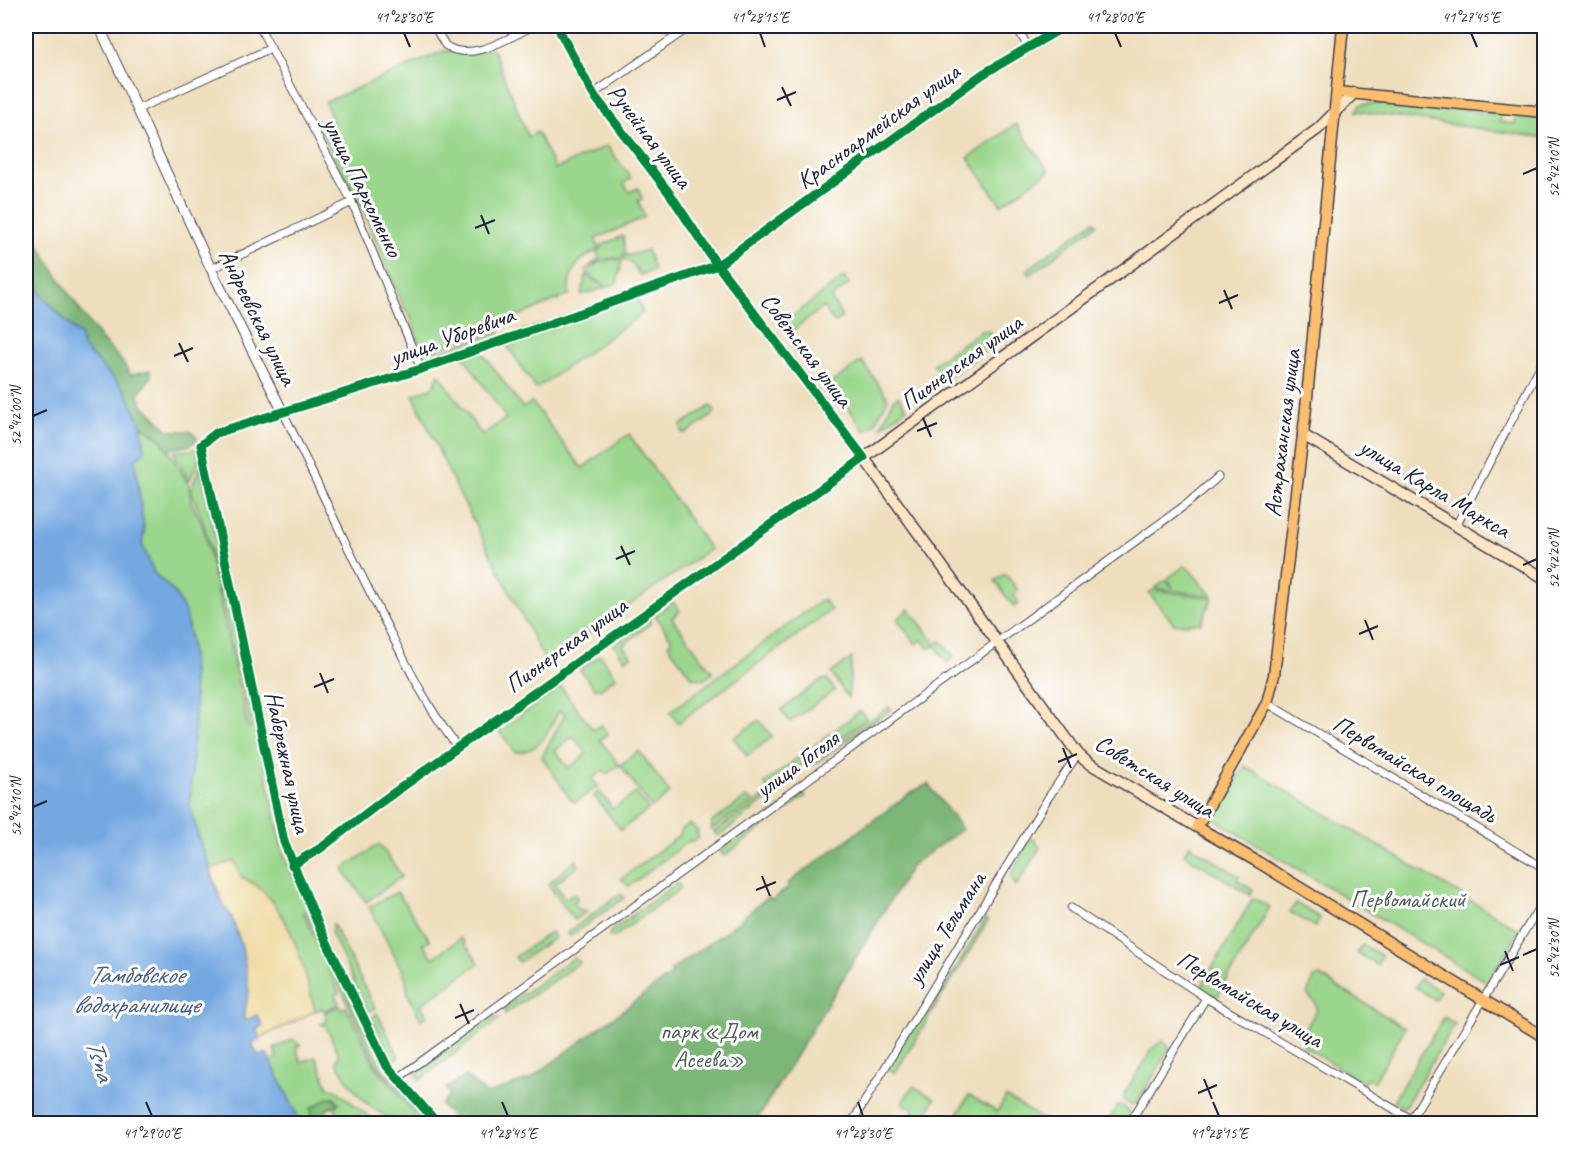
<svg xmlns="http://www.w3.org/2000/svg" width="1570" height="1149" font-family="Caveat,sans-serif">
	<rect width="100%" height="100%" fill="#fff"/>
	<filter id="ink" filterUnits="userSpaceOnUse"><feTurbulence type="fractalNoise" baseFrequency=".0167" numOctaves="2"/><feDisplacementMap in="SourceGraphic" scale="12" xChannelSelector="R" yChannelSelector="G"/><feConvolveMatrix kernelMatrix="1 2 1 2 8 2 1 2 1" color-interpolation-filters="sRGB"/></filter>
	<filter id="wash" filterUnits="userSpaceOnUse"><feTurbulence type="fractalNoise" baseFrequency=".008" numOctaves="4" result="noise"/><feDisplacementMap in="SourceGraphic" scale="24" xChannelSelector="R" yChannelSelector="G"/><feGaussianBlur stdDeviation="1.35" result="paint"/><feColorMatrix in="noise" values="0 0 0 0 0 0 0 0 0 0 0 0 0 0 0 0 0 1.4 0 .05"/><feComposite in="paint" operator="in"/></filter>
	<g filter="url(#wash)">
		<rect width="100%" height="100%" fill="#eedebd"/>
		<path fill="#9ad68b" stroke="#5e7c63" stroke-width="1.5" fill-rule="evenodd" d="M493 49 528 137 537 132 555 169 607 146 631 178 624 183 629 192 638 188 642 199 638 201 645 217 595 239 599 249C578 260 568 270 569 295L426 354 421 349 408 310H405L365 215 319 128 333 122 325 102 444 51Z
			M1388 102 1501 114 1500 122 1514 124 1517 115 1544 118V138L1356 111 1360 105Z
			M1016 124 1049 171 1001 205 968 158Z
			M1094 221 1097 224 1030 275 1027 270Z
			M623 236 625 251 621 258 602 259 584 271 599 258 596 251 601 249 600 246Z
			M647 250 654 270 640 275 630 262 623 259 626 254 628 256Z
			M614 259 622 261 617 283 607 287 587 273 598 263Z
			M586 275 605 288 581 295Z
			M844 277 849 284 831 298 842 317 835 323 823 307 792 331 785 322Z
			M635 293 643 313 536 389 502 338Z
			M498 329 499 334 434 355V354Z
			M981 331H989L998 342 945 380 933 364Z
			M481 351 523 408 532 402 582 468 629 434 710 549 546 663 452 479 413 395 433 387 439 374 482 435 506 418 464 357Z
			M862 361 888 398 875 424 865 431 830 384Z
			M898 396 907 408 881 427 893 400Z
			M711 406 715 411 713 415 687 433H682L681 425Z
			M141 425 160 439 168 450 189 485 191 501 203 527 248 728 251 727 250 722 205 527 191 490 200 466 284 856 383 1070 431 1123H427L376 1064 305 911 303 912 339 993 335 995 339 1004 324 1011 322 1008 315 1011C304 966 287 895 241 877L234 861 211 869 199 839 190 805 195 715 191 644 185 612 174 592 154 573 142 544 144 530 135 460 145 451Z
			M197 449 199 461 189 481 174 452Z
			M1185 566 1189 569 1212 596 1155 588 1166 580 1173 588 1168 578Z
			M1005 574 1018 590 1013 594 1019 603 1014 607 995 581Z
			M1153 590 1212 598 1201 623 1174 624 1149 593Z
			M823 599 831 610 678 723 670 712Z
			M673 602 680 611 672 618 713 673 703 680 692 677 670 648 668 644 672 640 655 615Z
			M909 609 936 644 941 641 954 657 947 662 934 645 929 649 922 640 916 644 897 619Z
			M650 618V624L623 645 631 656 625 660 614 645Z
			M600 655 616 677 600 689 598 687 595 689 580 670Z
			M852 658 848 698 831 673Z
			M827 679 835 690 790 722 781 710 821 680Z
			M561 687 593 730 601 725 608 734 600 740 619 765 607 774 603 770 592 779 598 786 576 802 571 800 542 757 565 714 559 711C549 730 541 753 515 752L499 731ZM573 736 587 753 569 768 555 751Z
			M889 707 891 710 858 733 857 738 852 737 815 764 813 762Z
			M860 711 867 719 767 791 765 783Z
			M759 720 772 737 747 756 734 738Z
			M639 751 670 793 652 808 620 765Z
			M1245 766 1520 930 1487 982 1214 819Z
			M599 791 613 809 636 793 649 809 621 830 594 796Z
			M802 792 806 796 724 856 720 851Z
			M765 796 767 799 720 835H716L714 832Z
			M747 797 753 801 711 830 712 822Z
			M690 824 698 831 696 833 699 837 692 842 690 840 629 886 621 879 680 835 681 830Z
			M1034 839 1040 848 1016 886 1011 876 1029 840Z
			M379 844 402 876 366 902 343 869Z
			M1189 845 1239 876 1237 880 1253 890 1250 895 1184 854Z
			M576 860 579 865 555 884 565 899 573 893 577 898 574 903 578 909 587 911 574 920 548 884Z
			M677 883 681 888 614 937H609L610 932Z
			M397 892 430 940 423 944 433 958 461 938 479 963 421 1005 427 1016 421 1020 408 994 406 978 369 907Z
			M620 894 624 898 573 934 570 936 567 933Z
			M1253 898 1270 907 1217 997 1201 987Z
			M1296 903 1320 918 1315 927 1290 912Z
			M985 919 988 921 895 1073 887 1068 921 1014H929Z
			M333 924 375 1008 368 1012 331 932Z
			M551 932 555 937 519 962 515 957Z
			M1362 945 1382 956 1377 965 1357 953Z
			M574 958 580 962 505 1014V1007Z
			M1320 976 1405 1028 1374 1082 1367 1078 1364 1083 1303 1046 1309 1035 1304 1032 1317 1009 1316 1004 1307 994 1314 978Z
			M1420 979 1440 991 1435 1000 1415 987Z
			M340 1006 342 1009 346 1007 375 1066 423 1123C378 1124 357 1098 336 1062L339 1055 326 1026 321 1024 327 1022 325 1012Z
			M377 1013 399 1057 391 1061 372 1018Z
			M492 1016 499 1019 420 1080 416 1074Z
			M1444 1017 1455 1024 1404 1108 1393 1101Z
			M293 1039 300 1045 296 1047 301 1062 316 1057 328 1087 336 1090 377 1123H362L361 1116 358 1115 337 1122 331 1119 338 1115 335 1108 339 1102 334 1096 322 1102 317 1123H301L271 1061 277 1057 274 1049Z
			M1162 1041 1170 1048 1137 1103 1131 1105 1124 1100V1094L1152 1049Z
			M913 1086 935 1099 922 1123H913L914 1121 909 1118 914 1110 902 1103Z
			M969 1095 997 1112 1006 1097 1049 1123H952Z
			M1117 1106H1123L1130 1113 1126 1123 1107 1124Z"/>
		<path fill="#7bb777" stroke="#4e6c59" stroke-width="1.5" d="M26 224C50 263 73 303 101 339 111 351 124 360 130 375L150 370 151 377 138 394 143 405 168 430 192 432 198 439 190 445 168 450 160 439 141 425 125 390 83 347 81 337 41 295 30 267 26 262Z
			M928 784 962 829 912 865 755 1123 511 1124 503 1121 500 1123H458L441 1105 450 1094 446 1089 465 1076 487 1094 530 1079 672 974 670 971 725 932 768 897 772 900 789 887 787 884 912 792Z
			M330 1097 335 1098 337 1104 327 1110 326 1114 336 1123H316L311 1118V1108Z"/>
		<path fill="#eeda9e" stroke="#887e6c" stroke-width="1.5" d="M234 861 241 877C287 895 304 966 315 1011L260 1038 256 1029 243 1018C260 966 224 917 211 869Z"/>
		<path fill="#74a8e1" stroke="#4b658e" stroke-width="1.5" d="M26 262 30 267 41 295 81 337 83 347 125 390 141 425 145 451 135 460 144 531 142 544 154 573 174 592 185 612 191 644 195 715 190 805 199 839 218 895 232 918 242 947 249 991 243 1018 245 1021 257 1015 263 1026 256 1029 260 1038 252 1045 258 1055 267 1054 301 1123H26Z"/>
	</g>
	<g filter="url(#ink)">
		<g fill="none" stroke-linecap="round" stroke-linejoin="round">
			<g stroke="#413e4e" stroke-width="9">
				<path id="minor" d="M259 26 352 202 421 369
					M434 26 445 45C470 64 510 37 533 26
					M557 26 593 94 670 194 718 265
					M1016 26 1028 47
					M593 94 691 26
					M138 109 271 48
					M211 269 352 202
					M1456 526 1544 359
					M1267 703 1544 868
					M292 865 321 848 381 802 864 458
					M1071 908 1206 998 1411 1119
					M397 1079 1188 503 1218 477
					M438 1124 387 1066 318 924 284 842 201 445 216 433 283 412C317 482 349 552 385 622 407 665 428 709 458 748
					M851 1124 1048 798 1078 754
					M1129 1124 1206 998
					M1408 1124 1544 899"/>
			</g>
			<g stroke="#413e4e" stroke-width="11">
				<path id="tertiary" d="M99 26 211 269 283 412 421 369 718 265 983 74 1065 26
					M718 265 864 458"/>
			</g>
			<g stroke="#413e4e" stroke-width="13">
				<path id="secondary" d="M1303 435 1544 578
					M1197 827 1087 762 1078 754 864 458 1318 129 1354 93"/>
			</g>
			<g stroke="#413e4e" stroke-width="13">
				<path id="primary" d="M1343 26 1305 418 1274 675 1267 703 1197 827 1258 862 1544 1037
					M1338 92 1544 112"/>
			</g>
			<use href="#minor" stroke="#fff" stroke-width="7"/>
			<use href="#tertiary" stroke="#fff" stroke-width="9"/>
			<use href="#secondary" stroke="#fde5c5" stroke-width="10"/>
			<use href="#primary" stroke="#fbbd6e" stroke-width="10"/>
			<g stroke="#fff" stroke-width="13">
				<path id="cycleway" d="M292 865 321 848 381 802 864 458 713 259 670 194 593 94 557 26
					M438 1124 387 1066 318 924 284 842 201 445 216 433 421 369 718 265 983 74 1065 26"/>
			</g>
			<use href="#cycleway" stroke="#00873e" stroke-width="9"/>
		</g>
	</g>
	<path fill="none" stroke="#22223b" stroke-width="2" d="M404 33 410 47M760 33 765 47M1115 33 1121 47M1471 33 1477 47M782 87 791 106M777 100 796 92M1523 174 1537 168M481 215 489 234M475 228 495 220M1224 290 1232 309M1219 303 1238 295M179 343 188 362M174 356 193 348M33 416 47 410M923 418 931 437M917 431 937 423M621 546 630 565M616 559 635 551M1523 565 1537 559M1365 620 1373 640M1359 634 1378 626M320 673 328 693M314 687 334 679M1063 748 1071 768M1058 762 1077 754M33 807 47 801M762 876 770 896M756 890 776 882M1505 951 1513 971M1523 955 1537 949M1500 965 1519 957M460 1004 469 1024M455 1018 474 1010M1204 1079 1212 1099M1198 1093 1217 1085M146 1102 152 1116M502 1102 508 1116M858 1102 863 1116M1213 1102 1219 1116"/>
	<g text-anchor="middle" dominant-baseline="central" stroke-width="6" stroke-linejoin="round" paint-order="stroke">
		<g font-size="24" fill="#22223b" stroke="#fff">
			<text transform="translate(878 126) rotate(-36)">Красноармейская улица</text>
			<text transform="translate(650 136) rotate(53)">Ручейная улица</text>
			<text transform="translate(363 187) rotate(64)">улица Пархоменко</text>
			<text transform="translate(258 317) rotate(64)">Андреевская улица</text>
			<text transform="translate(452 336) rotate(-20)">улица Уборевича</text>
			<text transform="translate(807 350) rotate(53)">Советская улица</text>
			<text transform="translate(961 362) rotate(-36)">Пионерская улица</text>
			<text transform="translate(1282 433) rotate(-83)">Астраханская улица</text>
			<text transform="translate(1435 488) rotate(31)">улица Карла Маркса</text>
			<text transform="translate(566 645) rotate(-36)">Пионерская улица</text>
			<text transform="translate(288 762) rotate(78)">Набережная улица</text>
			<text transform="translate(797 764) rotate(-36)">улица Гоголя</text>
			<text transform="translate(1415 769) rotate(31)">Первомайская площадь</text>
			<text transform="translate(1155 776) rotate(32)">Советская улица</text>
			<text transform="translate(946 928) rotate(-58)">улица Тельмана</text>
			<text transform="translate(1250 999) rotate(31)">Первомайская улица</text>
		</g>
		<g font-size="24" fill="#4c6157" stroke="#fff">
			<text x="1408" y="899">Первомайский</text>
			<text x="709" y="1031">парк «Дом<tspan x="709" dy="28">Асеева»</tspan></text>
		</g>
		<g font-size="26" font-style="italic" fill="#475e86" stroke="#fff">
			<text x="136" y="974">Тамбовское<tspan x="136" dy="30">водохранилище</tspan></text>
			<text transform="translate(100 1060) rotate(72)">Tsna</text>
		</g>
	</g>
	<rect width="1570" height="1149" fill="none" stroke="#fff" stroke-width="66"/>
	<rect x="33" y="33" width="1504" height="1083" fill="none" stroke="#22223b" stroke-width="2"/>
	<g font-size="15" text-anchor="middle" fill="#22223b">
		<text x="404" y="22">41°28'30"E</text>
		<text x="760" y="22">41°28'15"E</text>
		<text x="1115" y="22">41°28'00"E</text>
		<text x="1471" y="22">41°27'45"E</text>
		<text transform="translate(1554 168) rotate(-90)" y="5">52°42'10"N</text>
		<text transform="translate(16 416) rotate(-90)" y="5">52°42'00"N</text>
		<text transform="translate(1554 559) rotate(-90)" y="5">52°42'20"N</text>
		<text transform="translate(16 807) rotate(-90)" y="5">52°42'10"N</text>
		<text transform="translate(1554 949) rotate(-90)" y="5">52°42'30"N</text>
		<text x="152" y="1138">41°29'00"E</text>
		<text x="508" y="1138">41°28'45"E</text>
		<text x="863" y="1138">41°28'30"E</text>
		<text x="1219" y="1138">41°28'15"E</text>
	</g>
</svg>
